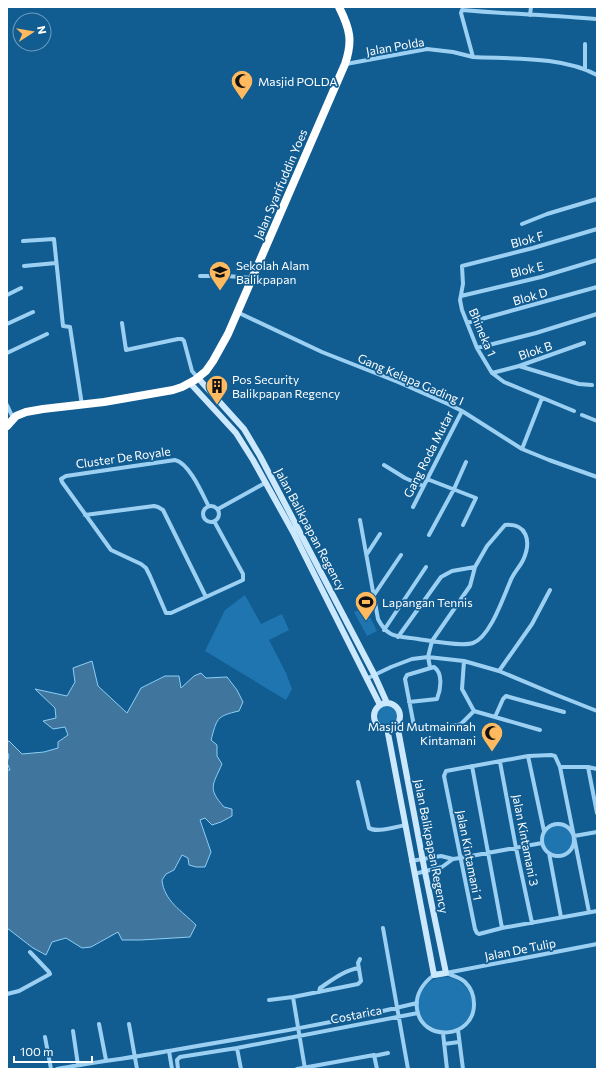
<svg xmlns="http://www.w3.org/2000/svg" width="604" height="1076" font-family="Commissioner,sans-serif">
	<rect width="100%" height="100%" fill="#115c91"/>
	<path fill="#1f75af" d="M245 595 261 624 282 614 289 630 269 640 286 673 292 689 286 700 205 651 225 610Z
		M365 607 377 631 367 636 354 612Z
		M377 715a10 10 0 1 1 20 0a10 10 0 1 1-20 0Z
		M543 839a15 15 0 1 1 30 0a15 15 0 1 1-30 0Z
		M418 1004a27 27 0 1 1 54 0a27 27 0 1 1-54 0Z"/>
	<path fill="#40769d" stroke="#8ecef6" d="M92 661 98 686 127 713 141 688 165 676H179L181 688 194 676 201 673 206 678 227 677 237 690 243 702 239 711C216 716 217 719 211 740L217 745V756L222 764C213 785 207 788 224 807L232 809V816L221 822 212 825 205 818 200 820 211 852 205 867H196L189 865 188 858 182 855 174 870 166 874 162 880C164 901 182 911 196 925L190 937 141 940H122L118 932 91 947 82 948 66 938 52 942 46 955 33 948 7 928V770H10L7 763 9 755 7 752V742L9 741 22 754 44 752 58 748V742L68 735 65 727 53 729 43 721 56 718 55 708 35 689 67 696 75 682 73 668Z"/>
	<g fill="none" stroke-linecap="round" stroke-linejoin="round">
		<path stroke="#9cd0f3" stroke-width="4" d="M530 15 531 7
			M596 19C551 15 507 14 462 10L461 13 473 57C511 59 563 56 597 75
			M585 44V69
			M346 64 427 49 453 52 473 57
			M522 224 547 214 597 199
			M23 241 54 239 63 326 70 327 82 405
			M24 266 56 263
			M200 276H227L252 278
			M7 295 21 288
			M461 296 541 277 597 260
			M237 312 322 352 398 382 448 404 462 411 522 449 549 460 597 477
			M122 323 126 350 178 339H182L184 341 192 371 198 378
			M467 323 597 287
			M7 324 33 312
			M477 348 536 333 597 314
			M7 353 47 334
			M519 366 579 384 592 385
			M492 373 519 366 584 343
			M7 405 13 418
			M574 411 504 382 492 373 477 348 462 310 460 300 463 284 462 266 533 248 597 229
			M582 415 597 421
			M522 449 542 398
			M384 465 405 478 423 486
			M427 479 476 498 463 525
			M208 505C202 493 189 463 175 460L66 476 61 479 62 482 111 550 141 564 146 568 150 576 166 613H171L243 580V574L214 521
			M203 514a8 8 0 1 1 16 0a8 8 0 1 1-16 0Z
			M413 507 462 411
			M218 509 265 483
			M85 515 154 506 158 507 163 510 206 597
			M360 520 378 619C388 639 398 636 418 639 431 641 461 647 473 643 490 637 503 598 510 582 513 573 521 566 524 558 531 541 527 523 505 525L487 546 475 567 470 586 432 641 428 657 430 667
			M429 535 454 489 466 462
			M367 554 380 534
			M550 590 532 624 499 671 554 694 597 711
			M374 595 401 555
			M384 630 426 567
			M398 637 441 577 452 571 475 567
			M464 661 462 689 474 711 495 717 503 699 506 696 564 712
			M366 679 391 667 412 659 428 657 464 661 499 671
			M409 702 437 699C441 689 443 673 434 667L407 675 405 679 414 726 415 729 458 725 461 724 474 711
			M495 717 540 730
			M528 756 544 831
			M500 762 516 848 532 923
			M472 766 502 928
			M560 767H588L597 769
			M588 767 597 813
			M358 782 369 828C376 833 396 827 405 825
			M542 840a16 16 0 1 1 32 0a16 16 0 1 1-32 0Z
			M574 836 597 832
			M549 853 561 917
			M411 861 441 856 453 859 460 858 542 843
			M414 874 442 867 453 859
			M589 912 560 767 555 756 551 755 528 756 446 771 444 776 475 929 477 933 479 934 502 928 597 911
			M383 928 408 1069
			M446 973 597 944
			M434 975C423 983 415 995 417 1009 422 1043 474 1039 474 1004 474 996 471 988 465 982 460 977 453 976 446 973
			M319 992 320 988C332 980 345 970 359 968
			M7 994 19 991 50 974 49 972 30 952
			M269 1000 293 997
			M99 1024 106 1060
			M129 1024 137 1069
			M458 1030 463 1069
			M73 1031 78 1065
			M443 1033 447 1069
			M45 1037 51 1069
			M444 1044 459 1042
			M237 1048 241 1069
			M169 1051 172 1069
			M374 1056 388 1053
			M57 1069C94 1062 131 1058 168 1051 251 1037 335 1023 417 1003
			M178 1069 177 1060 180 1057 237 1048 418 1013
			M297 1069 374 1055 377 1069
			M305 1069 293 997 358 984 361 981 358 963 360 959"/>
		<path stroke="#cbe8fd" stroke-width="6" d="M198 378 244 429 260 456 374 674 387 703
			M190 383 236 433 253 460 293 532 380 705
			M374 716a13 13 0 1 1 26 0a13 13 0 1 1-26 0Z
			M387 728 434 975 446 973 425 872 397 724"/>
		<path stroke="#fff" stroke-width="8" d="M7 426 16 416 26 412 43 409 104 402 173 390 182 387 195 380 206 371 213 361 228 334 345 64C353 41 350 29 339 7"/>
	</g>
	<defs>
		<g id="mosque-pin" transform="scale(1.15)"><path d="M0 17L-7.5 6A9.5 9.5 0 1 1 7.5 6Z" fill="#ffb95e" stroke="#115c91"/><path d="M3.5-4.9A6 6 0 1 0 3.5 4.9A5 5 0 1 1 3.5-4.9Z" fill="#111"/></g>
		<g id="school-pin" transform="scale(1.15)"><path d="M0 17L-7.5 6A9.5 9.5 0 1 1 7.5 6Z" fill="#ffb95e" stroke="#115c91"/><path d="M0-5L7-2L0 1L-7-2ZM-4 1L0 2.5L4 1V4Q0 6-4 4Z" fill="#111"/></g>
		<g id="building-pin" transform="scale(1.15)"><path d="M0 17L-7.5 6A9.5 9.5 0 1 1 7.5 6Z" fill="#ffb95e" stroke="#115c91"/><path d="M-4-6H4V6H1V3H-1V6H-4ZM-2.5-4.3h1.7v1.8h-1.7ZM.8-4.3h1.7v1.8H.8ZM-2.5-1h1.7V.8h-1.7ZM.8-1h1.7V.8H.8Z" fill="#111"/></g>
		<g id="stadium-pin" transform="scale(1.15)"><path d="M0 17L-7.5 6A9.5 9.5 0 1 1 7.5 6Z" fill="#ffb95e" stroke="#115c91"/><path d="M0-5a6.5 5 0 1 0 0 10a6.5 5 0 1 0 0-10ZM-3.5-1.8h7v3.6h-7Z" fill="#111"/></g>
	</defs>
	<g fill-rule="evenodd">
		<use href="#mosque-pin" x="242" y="81"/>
		<use href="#school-pin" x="220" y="272"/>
		<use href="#building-pin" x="217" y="386"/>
		<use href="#stadium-pin" x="366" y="602"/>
		<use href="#mosque-pin" x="492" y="733"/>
	</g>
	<g text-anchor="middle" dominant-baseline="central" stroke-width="3.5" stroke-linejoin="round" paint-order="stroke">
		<g font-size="12" fill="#fff" stroke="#115c91">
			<text transform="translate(395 46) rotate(-10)">Jalan Polda</text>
			<text transform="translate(280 184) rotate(-67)">Jalan Syarifuddin Yoes</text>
			<text transform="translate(527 239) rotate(-15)">Blok F</text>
			<text transform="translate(527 269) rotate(-14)">Blok E</text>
			<text transform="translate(530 296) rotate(-16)">Blok D</text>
			<text transform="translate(483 332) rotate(67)">Bhineka 1</text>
			<text transform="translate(535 350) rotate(-19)">Blok B</text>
			<text transform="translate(411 379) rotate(23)">Gang Kelapa Gading I</text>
			<text transform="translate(428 454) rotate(-63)">Gang Roda Mutar</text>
			<text transform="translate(123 457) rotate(-8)">Cluster De Royale</text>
			<text transform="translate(311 529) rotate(62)">Jalan Balikpapan Regency</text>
			<text transform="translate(526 840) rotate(79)">Jalan Kintamani 3</text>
			<text transform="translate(432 846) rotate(79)">Jalan Balikpapan Regency</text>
			<text transform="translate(470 855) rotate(79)">Jalan Kintamani 1</text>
			<text transform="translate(520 949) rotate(-11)">Jalan De Tulip</text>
			<text transform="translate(356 1014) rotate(-11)">Costarica</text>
		</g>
		<g font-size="12" fill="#fff" stroke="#115c91" text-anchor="start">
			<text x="258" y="81">Masjid POLDA</text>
			<text x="236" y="265">Sekolah Alam<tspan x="236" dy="14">Balikpapan</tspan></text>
			<text x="232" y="379">Pos Security<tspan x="232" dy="14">Balikpapan Regency</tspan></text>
			<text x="382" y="602">Lapangan Tennis</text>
			<text x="476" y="726" text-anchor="end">Masjid Mutmainnah<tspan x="476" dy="14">Kintamani</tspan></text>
		</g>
	</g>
	<rect width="604" height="1076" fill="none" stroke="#ffffff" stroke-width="16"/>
	<g transform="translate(32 32) rotate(78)"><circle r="19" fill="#115c91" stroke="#709dbd"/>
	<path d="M0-3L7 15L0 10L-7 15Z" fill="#ffb95e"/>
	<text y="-6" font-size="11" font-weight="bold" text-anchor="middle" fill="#ffffff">N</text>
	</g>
	<path d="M14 1056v6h78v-6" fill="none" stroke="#ffffff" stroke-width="2"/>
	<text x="20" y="1056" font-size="12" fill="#ffffff" stroke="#115c91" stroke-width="3" paint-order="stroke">100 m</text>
</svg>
